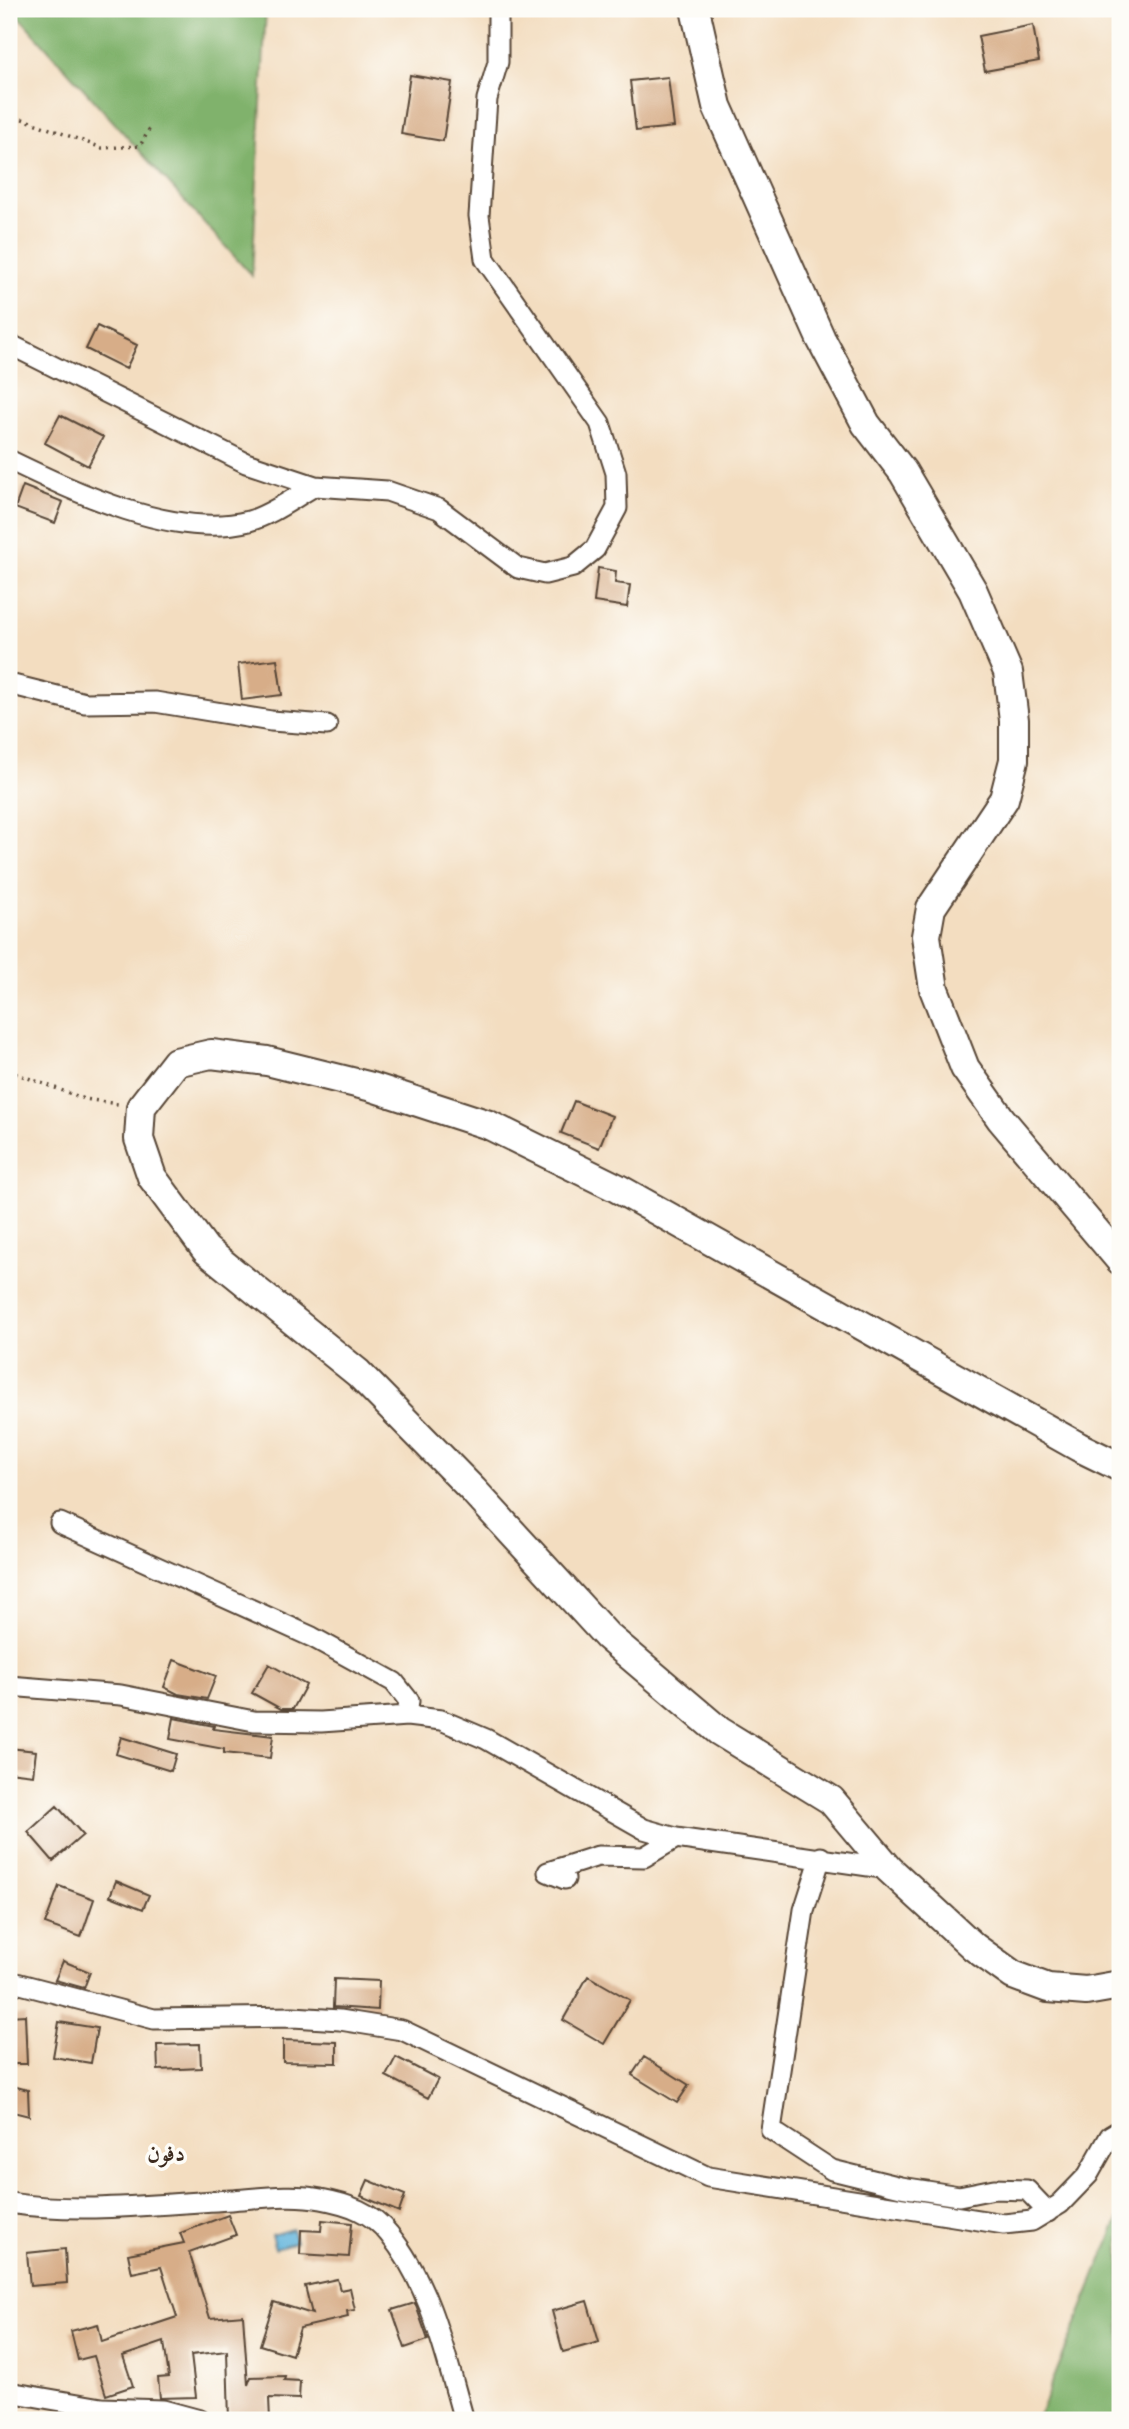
<svg xmlns="http://www.w3.org/2000/svg" width="1129" height="2429" font-family="'Libre Caslon Text',Amiri,serif">
	<rect width="100%" height="100%" fill="#fdfcf7"/>
	<filter id="ink" filterUnits="userSpaceOnUse"><feTurbulence type="fractalNoise" baseFrequency=".0143" numOctaves="2"/><feDisplacementMap in="SourceGraphic" scale="14" xChannelSelector="R" yChannelSelector="G"/><feConvolveMatrix kernelMatrix="1 2 1 2 8 2 1 2 1" color-interpolation-filters="sRGB"/></filter>
	<filter id="wash" filterUnits="userSpaceOnUse"><feTurbulence type="fractalNoise" baseFrequency=".00686" numOctaves="4" result="noise"/><feDisplacementMap in="SourceGraphic" scale="28" xChannelSelector="R" yChannelSelector="G"/><feGaussianBlur stdDeviation="1.57" result="paint"/><feColorMatrix in="noise" values="0 0 0 0 0 0 0 0 0 0 0 0 0 0 0 0 0 1.4 0 .05"/><feComposite in="paint" operator="in"/></filter>
	<g filter="url(#wash)">
		<rect width="100%" height="100%" fill="#f3ddc0"/>
		<path fill="#80b26c" stroke="#5e6e45" stroke-width="2" d="M12 9H266L252 276Z
			M1120 2215V2420H1037Z"/>
		<path fill="#60b4dc" stroke="#4e6f7d" stroke-width="2" d="M292 2229 296 2242 275 2248 271 2235Z"/>
		<g id="blocks">
			<path fill="#d7ad88" d="M1033 25 1039 61 985 71 978 36Z
				M410 75 452 82 443 141 401 134Z
				M668 77 674 127 636 131 630 81Z
				M97 326 137 345 126 369 86 349Z
				M60 415 103 437 88 466 45 443Z
				M23 486 63 502 55 523 15 508Z
				M598 568 616 571 615 583 630 585 627 607 594 602Z
				M277 659 282 695 242 700 238 664Z
				M574 1101 612 1116 599 1148 561 1133Z
				M174 1660 216 1676 207 1699 178 1694 164 1687Z
				M269 1664 306 1685 293 1709H281L252 1693Z
				M174 1718 214 1726 213 1729 273 1736 270 1758 224 1753V1749L170 1739Z
				M121 1737 176 1754 171 1771 116 1754Z
				M9 1748 36 1751 33 1775 9 1772Z
				M57 1806 83 1835 53 1861 28 1832Z
				M116 1881 149 1895 143 1909 110 1896Z
				M59 1886 94 1899 81 1937 45 1924Z
				M63 1961 90 1972 84 1988 55 1980Z
				M588 1976 630 2000 604 2044 563 2020Z
				M334 1979 379 1981 378 2010 333 2007Z
				M25 2015 27 2064H9V2016Z
				M59 2022 97 2028 91 2063 53 2057Z
				M283 2040 337 2042V2063L283 2062Z
				M200 2044 201 2068 158 2070 157 2045Z
				M396 2057 438 2079 428 2098 386 2076Z
				M644 2057 689 2085 677 2103 632 2075Z
				M9 2085 28 2090 29 2116 9 2111Z
				M368 2180 405 2195 399 2212 361 2196Z
				M228 2215 236 2235 189 2252 210 2318 243 2315 248 2385 251 2377 285 2376 284 2380 300 2381 299 2399 269 2398 270 2420H229L227 2351 191 2355 196 2397 160 2398 158 2378 169 2377 164 2342 123 2356 133 2386 106 2395 94 2356 78 2360 71 2331 98 2324 102 2342 177 2317 161 2267 132 2273 128 2254 184 2243 180 2233Z
				M322 2220 352 2223 349 2257 300 2254 301 2230 321 2231Z
				M65 2249 67 2283 30 2286 27 2253Z
				M337 2279 340 2290 350 2288 355 2310 347 2311 348 2317 300 2328 292 2355 260 2345 274 2302 312 2314 305 2286Z
				M587 2301 599 2342 563 2352 552 2311Z
				M415 2303 428 2340 405 2348 392 2310Z"/>
		</g>
	</g>
	<g filter="url(#ink)">
		<use href="#blocks" fill-opacity="0" stroke="#574536" stroke-width="2"/>
		<g fill="none" stroke-linecap="round" stroke-linejoin="round">
			<g stroke="#574536" stroke-width="23">
				<path id="street" d="M1120 9V12
					M9 344 246 463 315 486 387 491 439 509 518 568 545 574 573 567 595 549 617 508 616 473 600 423 485 259 479 216 487 99 498 62V9
					M9 460C75 492 175 540 249 521 271 515 295 497 315 486
					M9 684 85 703 155 702 271 721 327 725
					M60 1523 312 1637 394 1682 409 1701 407 1716
					M9 1686 121 1695 254 1721 321 1722 407 1716 441 1720 486 1739 644 1829 676 1838 889 1869
					M821 1857 804 1910 771 2130 832 2170 901 2187 959 2196 994 2189 1027 2190 1048 2212
					M565 1879 548 1872 598 1856 644 1857 676 1838
					M9 1981 154 2019 293 2017 340 2020 402 2030 708 2177 1004 2224 1032 2221 1060 2204 1088 2175 1110 2136 1120 2130
					M9 2203C83 2214 156 2204 231 2200 259 2198 293 2193 321 2199 348 2204 372 2212 389 2234 431 2285 446 2358 464 2420
					M9 2392 102 2408 163 2410 200 2420"/>
			</g>
			<g stroke="#574536" stroke-width="32">
				<path id="secondary" d="M695 9 717 106 821 339 866 424 903 472 973 591 1008 672 1014 720V760L1004 799 931 908 926 936 934 989 965 1068 1001 1119 1120 1260
					M1120 1467 1079 1447 617 1188 489 1125 372 1087 267 1061 211 1054 176 1062 141 1107 139 1139 152 1177 206 1250 358 1373 473 1490 607 1636 719 1731 831 1800 889 1869 974 1947 1013 1975 1048 1988 1086 1991 1120 1985"/>
			</g>
			<path stroke="#574536" stroke-width="3.5" stroke-dasharray="2 5" stroke-linecap="butt" d="M9 114 102 148 140 146 151 126
				M9 1071 85 1099 118 1104"/>
			<use href="#street" stroke="#fff" stroke-width="19"/>
			<use href="#secondary" stroke="#fff" stroke-width="28"/>
		</g>
	</g>
	<g text-anchor="middle" dominant-baseline="central" stroke-width="7" stroke-linejoin="round" paint-order="stroke">
		<g font-size="23" font-weight="bold" fill="#3b2a1e" stroke="#fdfcf7">
			<text x="166" y="2153">دفون</text>
		</g>
	</g>
	<rect width="1129" height="2429" fill="none" stroke="#fdfcf7" stroke-width="35"/>
</svg>
